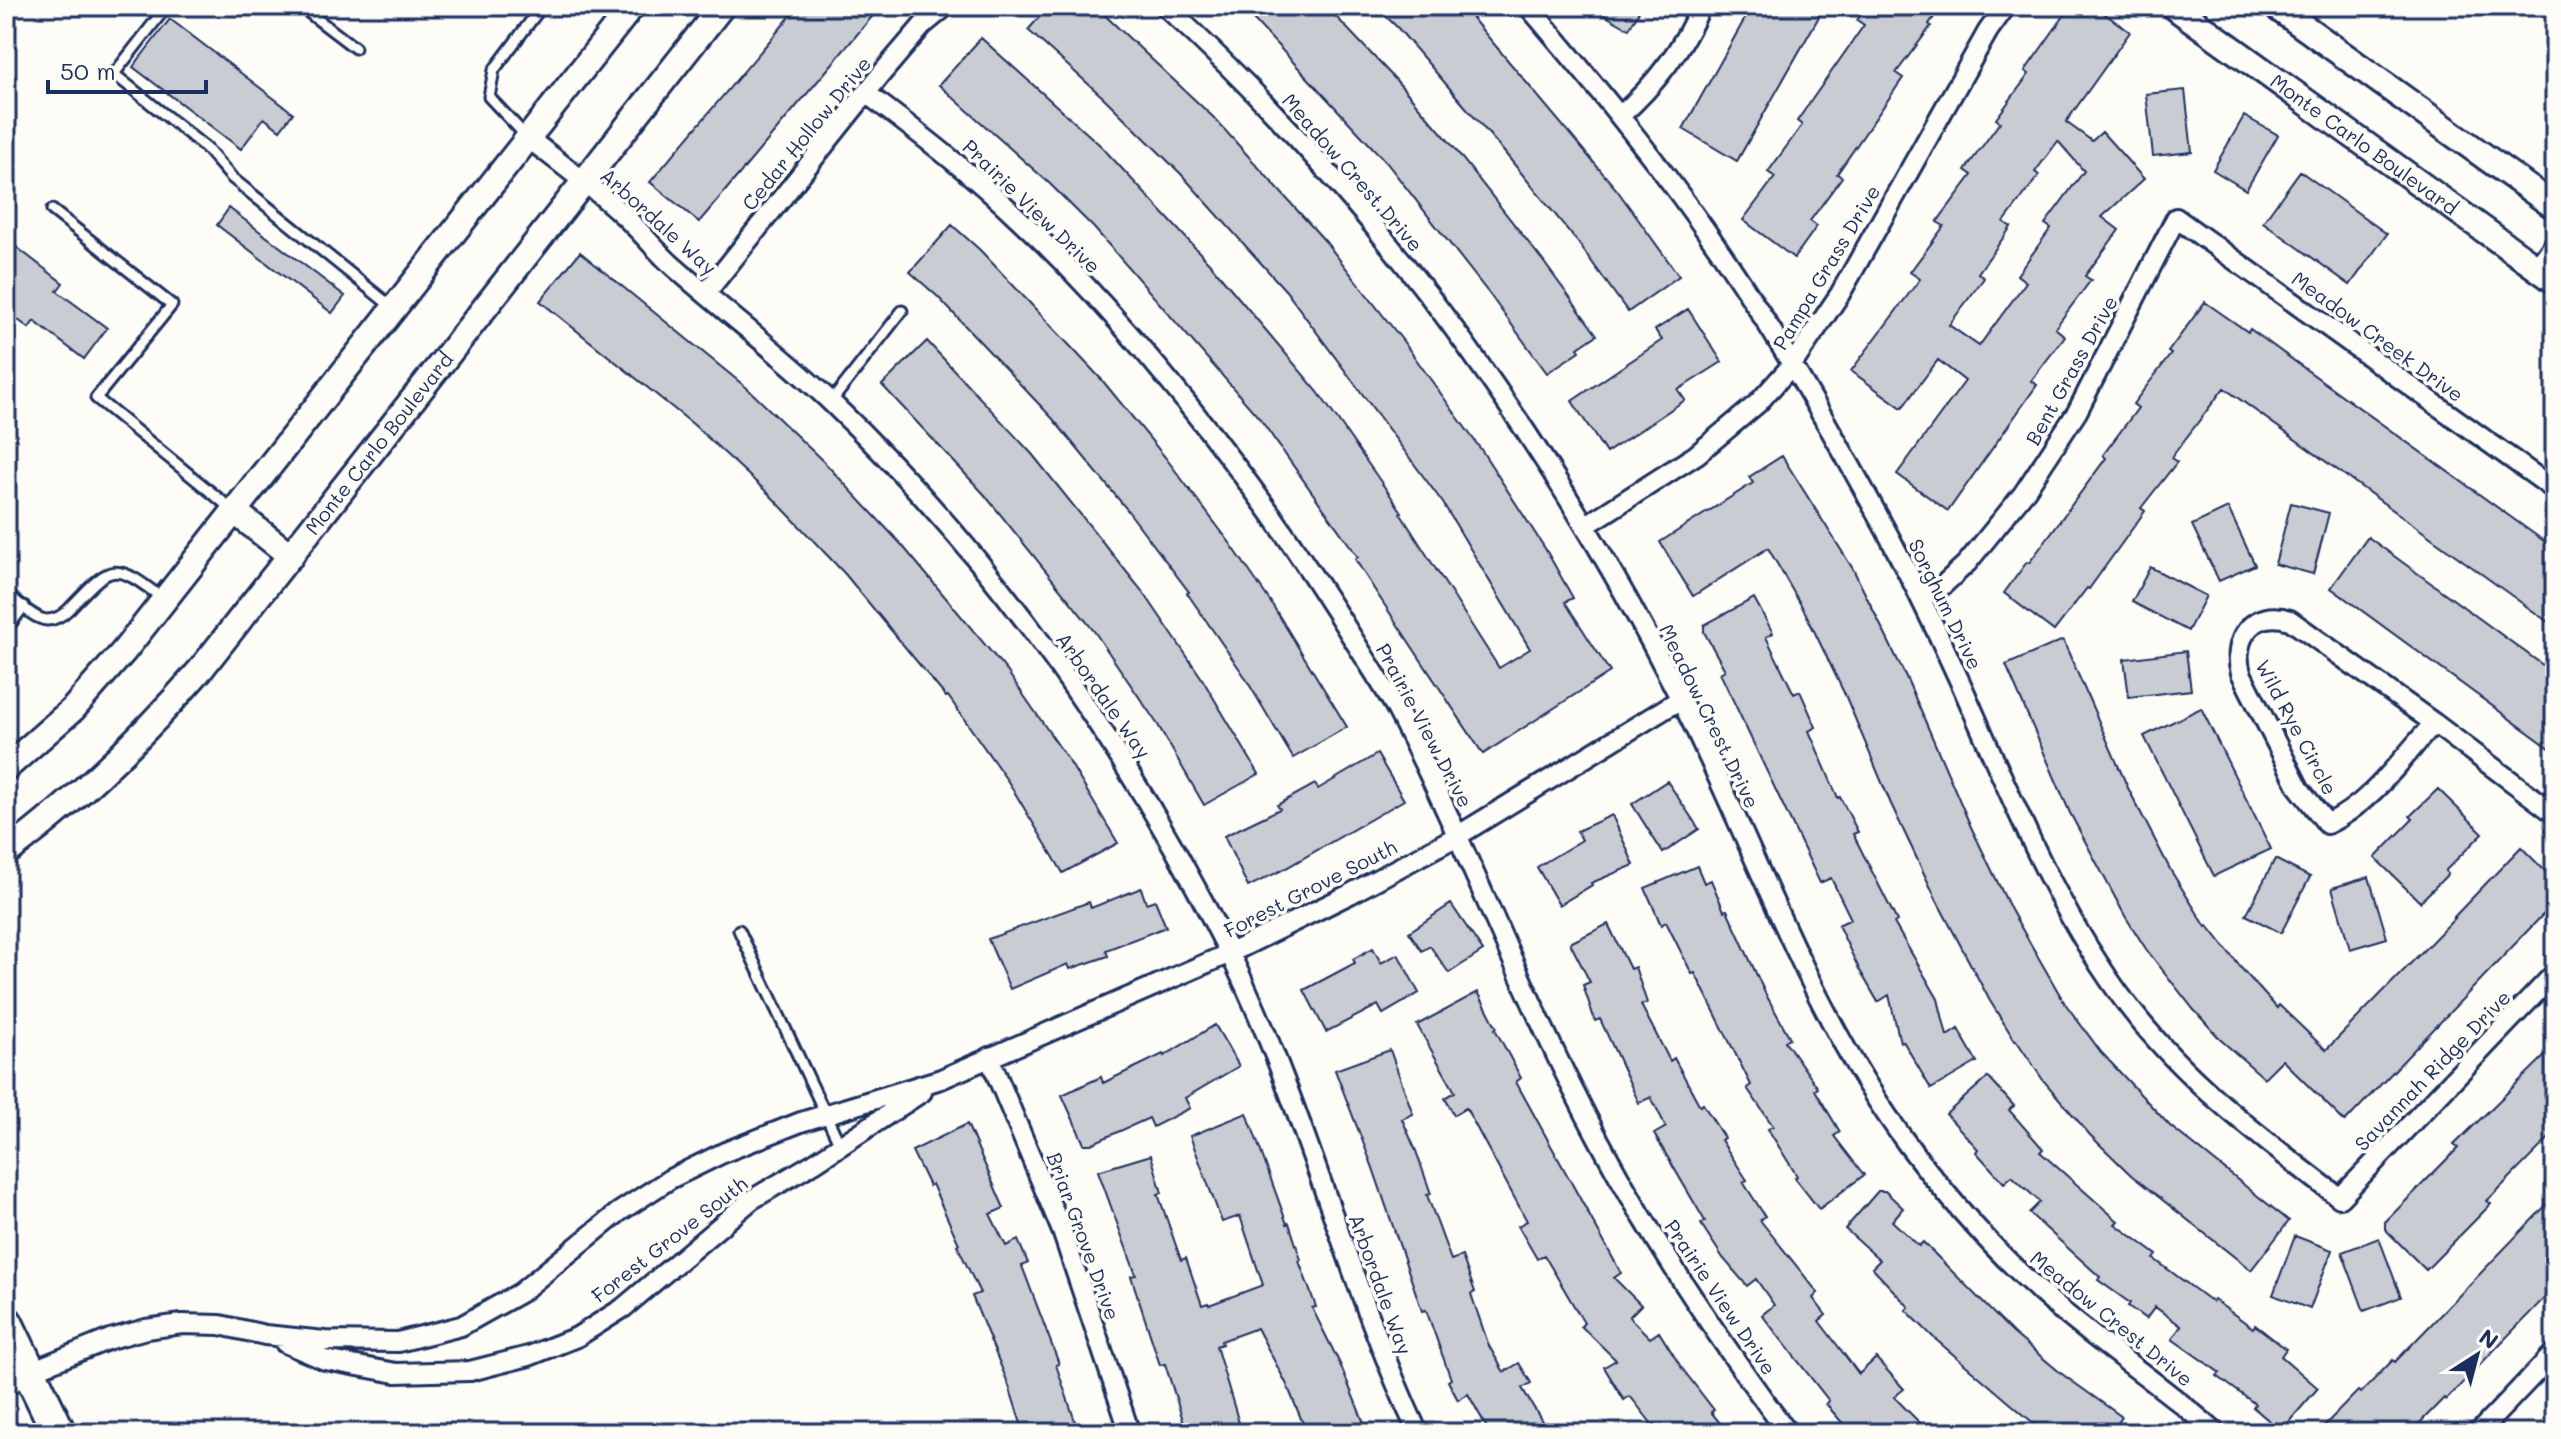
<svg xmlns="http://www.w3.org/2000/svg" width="2561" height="1439" font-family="Mali,sans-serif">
	<rect width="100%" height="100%" fill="#fdfcf7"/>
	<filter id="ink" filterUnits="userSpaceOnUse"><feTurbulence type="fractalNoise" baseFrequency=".0125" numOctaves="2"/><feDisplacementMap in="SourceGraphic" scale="16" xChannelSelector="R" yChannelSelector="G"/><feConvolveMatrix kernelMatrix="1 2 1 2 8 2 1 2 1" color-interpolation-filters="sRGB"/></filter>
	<g filter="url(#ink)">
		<path fill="#c9ccd3" stroke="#1b2f5e" stroke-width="2" fill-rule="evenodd" d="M799 6H881L699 222 650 182Z
			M1049 6H1095L1213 117 1325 241 1403 341 1482 451 1546 550 1573 598 1565 602 1610 672 1483 754 1376 592 1355 559 1358 557 1260 419 1094 228 1049 183 939 85 981 38 1101 146 1211 265 1318 392 1402 512 1400 513 1499 668 1530 649 1443 503 1286 291 1181 174 1105 99 1028 30Z
			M1241 6H1326L1396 80 1447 139 1543 261 1597 335 1578 348 1580 351 1547 373 1490 295 1386 162Z
			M1375 6H1462L1617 190 1679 276 1628 312 1576 240 1500 147 1397 27Z
			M1588 6H1642L1629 29Z
			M1752 6H1825L1737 161 1683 129Z
			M1868 6H1942L1929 24 1931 26 1896 73 1903 78 1837 174 1842 177 1810 221 1817 226 1794 258 1743 220 1775 177 1768 172 1802 125 1797 121 1864 25 1857 20Z
			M2071 6H2094L2130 32 2066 122 2092 141 2102 132 2144 179 2102 217 2119 230 2085 276 2091 280 2055 328 2065 336 2031 381 2037 385 1948 511 1897 474 1965 381 1938 360 1902 408 1851 371 1920 279 1910 272 1944 226 1937 222 1972 175 1965 170 2000 122 1996 119 2029 74 2025 71ZM2058 141 2084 171 2045 224 2051 228 2017 275 2026 282 1979 346 1949 325 1984 278 1978 273 2011 227 2004 222 2039 175 2035 172Z
			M170 19 293 113 280 130 264 118 241 149 133 67Z
			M2185 90 2192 152 2153 156 2146 94Z
			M2244 116 2278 135 2246 190 2213 170Z
			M2300 171 2387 234 2350 285 2263 222Z
			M229 208 345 296 332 313 217 225Z
			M952 225 980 250 1102 380 1165 457 1230 543 1270 601 1347 727 1293 758 1243 674 1187 593 1189 592 1125 507 1053 419 938 297 910 272Z
			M6 239 63 283 57 291 107 328 84 359 34 321 29 328 6 311Z
			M580 252 747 388 826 464 901 544 1007 671 1069 761 1118 843 1063 873 1009 783 948 696 946 697 845 574 770 495 694 425 540 301Z
			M2205 302 2248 332 2250 329 2555 549V627L2224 388 2171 458 2177 462 2141 508 2145 511 2089 589 2087 588 2054 631 2004 593 2027 562 2029 563 2106 458 2103 455 2138 408 2133 404 2171 354 2168 352Z
			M1688 309 1722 362 1678 390 1685 400 1606 453 1572 401 1662 340 1655 330Z
			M927 341 1032 454 1146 596 1201 677 1259 774 1204 805 1158 725 1094 631 984 494 882 385Z
			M1782 456 1853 569 1907 679 1971 827 2011 910 2064 1002 2101 1052 2170 1126 2289 1221 2251 1270 2131 1175 2090 1135 2043 1080 2016 1040 2015 1041 1990 1001 1937 901 1891 804 1846 697 1805 612 1768 548 1693 596 1660 542 1753 483 1749 477Z
			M2291 503 2329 513 2313 574 2275 564Z
			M2228 508 2255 565 2219 581 2192 525Z
			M2368 537 2555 674V752L2331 588Z
			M2150 567 2206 596 2188 631 2132 602Z
			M1754 598 1773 633 1766 637 1794 694 1800 691 1816 727 1809 731 1838 798 1840 797 1858 832 1853 834 1897 921 1894 923 1938 999 1947 1036 1958 1029 1977 1062 1931 1089 1903 1041 1900 1042 1889 995 1878 1002 1859 969 1838 925 1851 919 1831 878 1820 883 1720 673 1725 670 1704 632V625Z
			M2063 640 2128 788 2171 871 2206 927 2208 926 2242 969 2277 1008 2279 1005 2326 1050 2456 917 2452 919 2521 847 2555 881V902L2345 1122 2282 1060 2264 1078 2222 1041 2194 1010 2146 949 2125 916 2070 813 2006 665Z
			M2186 651 2191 690 2129 697 2124 659Z
			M2201 708 2271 849 2214 876 2144 736Z
			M1377 754 1404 800 1286 868 1248 887 1224 836 1280 809 1277 805 1315 784 1318 789Z
			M1667 781 1699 829 1663 853 1632 804Z
			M2438 789 2483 833 2445 871 2448 874 2420 902 2375 858 2413 819 2410 816Z
			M1612 815 1634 865 1591 883 1592 885 1559 905 1537 867 1582 840 1577 831Z
			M2275 859 2310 877 2281 933 2246 915Z
			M1697 866 1704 883 1711 880 1724 911 1727 910 1765 993 1790 1038 1785 1041 1818 1088 1815 1090 1840 1132 1834 1136 1864 1175 1819 1209 1795 1178 1797 1176 1768 1129 1773 1126 1747 1088 1751 1085 1695 973 1692 974 1666 922 1661 925 1645 888Z
			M2369 877 2387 938 2350 949 2332 888Z
			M1141 888 1146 903 1155 900 1166 927 1106 950 1108 956 1070 969 1068 964 1010 989 988 939 1089 902 1091 908Z
			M1451 904 1483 951 1449 973 1430 946 1422 951 1409 932Z
			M1608 924 1630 969 1635 967 1647 1003 1641 1005 1670 1061 1674 1058 1700 1106 1703 1104 1724 1138 1721 1140 1747 1180 1743 1182 1765 1216 1760 1220 1818 1293 1813 1298 1826 1315 1819 1321 1859 1374 1876 1358 1904 1389 1894 1397 1930 1433H1851L1826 1404 1829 1401 1762 1315 1774 1305 1756 1279 1747 1286 1723 1258 1701 1224 1705 1221 1654 1134 1666 1127 1651 1097 1639 1103 1600 1019 1595 1021 1583 985 1590 982 1570 943Z
			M1373 948 1381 963 1398 954 1419 993 1383 1014 1378 1005 1326 1032 1304 990 1355 963 1353 959Z
			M1478 992 1497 1028 1495 1029 1521 1078 1516 1082 1621 1273 1614 1278 1641 1305 1629 1317 1650 1338 1659 1332 1681 1367 1714 1410 1711 1412 1728 1433H1659L1630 1396 1624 1400 1604 1367 1616 1360 1581 1326 1584 1323 1544 1255 1537 1259 1518 1226 1527 1221 1466 1108 1454 1115 1445 1098 1455 1092 1417 1025Z
			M1215 1025 1239 1066 1185 1098 1190 1108 1153 1127 1149 1118 1091 1144H1084L1062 1095 1101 1077 1103 1083 1163 1054 1164 1056Z
			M2555 1046V1132L2487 1201 2491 1204 2426 1270 2385 1229V1222L2458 1148 2454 1145Z
			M1390 1050 1413 1114 1402 1119 1416 1151 1431 1194 1427 1195 1451 1260 1462 1256 1475 1292 1471 1294 1489 1346 1504 1372 1519 1363 1531 1383 1522 1388 1549 1433H1490L1468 1394 1458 1400 1448 1381 1451 1379 1426 1310 1422 1311 1373 1168 1335 1070Z
			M1988 1077 2014 1106 2009 1110 2043 1149 2040 1152 2118 1221 2115 1224 2157 1255 2154 1259 2212 1302 2214 1300 2253 1328 2255 1325 2286 1349 2281 1356 2318 1388 2281 1431 2253 1407 2255 1404 2217 1376 2220 1373 2172 1339 2181 1326 2155 1307 2146 1319 2128 1306 2130 1303 2098 1280 2100 1277 2029 1213 2040 1202 2012 1176 2004 1183 1976 1152 1978 1149 1946 1114Z
			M1247 1113 1287 1224 1289 1223 1301 1260 1299 1261 1316 1307 1312 1308 1340 1364 1368 1433H1307L1287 1385 1257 1328 1221 1341 1222 1344 1216 1346 1242 1433H1187L1165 1364 1160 1365 1131 1276 1136 1275 1098 1171 1151 1155 1162 1193 1158 1194 1181 1260 1186 1258 1202 1305 1208 1303 1209 1305 1263 1285 1240 1216 1222 1222 1190 1136Z
			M967 1124 1004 1208 990 1214 1006 1246 1018 1240 1028 1263 1022 1266 1059 1364 1056 1365 1079 1433H1024L1008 1383 972 1296 980 1293 957 1245 959 1244 932 1184 929 1186 912 1151Z
			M1878 1191H1885L1903 1208 1892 1221 1919 1246 1923 1242 2013 1333 2062 1374 2122 1417 2111 1433H2045L1934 1338 1906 1310 1909 1307 1872 1268 1880 1260 1845 1229Z
			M2555 1196V1287L2446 1400 2444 1398 2410 1433H2317L2358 1391 2361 1393 2393 1360 2395 1362Z
			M2295 1236 2332 1250 2310 1309 2273 1295Z
			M2379 1238 2401 1297 2364 1311 2342 1252Z"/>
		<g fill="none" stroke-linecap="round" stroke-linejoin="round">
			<g stroke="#1b2f5e" stroke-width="15">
				<path id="lane" d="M167 6 114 74 206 148 232 178 392 307
					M300 6 355 48
					M526 136 489 97 494 70 542 6
					M52 210 172 305 96 398 234 511
					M831 402 902 311
					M6 593C17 601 33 619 47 620 56 620 63 615 69 609 111 565 112 559 163 599
					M6 630 24 606
					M739 930 840 1145"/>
			</g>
			<g stroke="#1b2f5e" stroke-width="24">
				<path id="street" d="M1165 6C1378 201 1548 438 1679 696 1755 845 1807 1009 1908 1145 1951 1202 2000 1257 2054 1304 2106 1349 2165 1387 2216 1433
					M1528 6C1598 88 1666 171 1726 260 1786 349 1839 443 1890 538 1925 605 1957 673 1987 743 2027 834 2068 927 2129 1007 2187 1083 2264 1140 2340 1198L2555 973
					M866 93C919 133 971 173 1019 219 1113 307 1196 410 1271 514 1301 557 1329 600 1357 645 1370 666 1384 687 1396 708 1470 850 1524 1001 1600 1142 1654 1244 1719 1340 1788 1433
					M1620 116C1654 86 1683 48 1701 6
					M528 138C560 163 593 187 622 214 640 230 655 250 673 266 725 312 781 354 831 402 996 560 1129 750 1230 954 1306 1108 1345 1277 1418 1433
					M2537 268 2555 243
					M706 293 882 73 923 25 946 6
					M1585 526 1696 455 1758 403 1792 365 1840 294 1988 31 2006 6
					M1921 598 1941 587 1967 563 2023 494 2077 412 2176 218 2555 490
					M2434 723C2402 758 2371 804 2327 824L2299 788 2241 673C2231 639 2253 608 2290 620L2434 723 2555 814
					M989 1057 1062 1231 1130 1433
					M285 1343 325 1360 396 1373 470 1371 529 1356 577 1337 623 1308 751 1200 814 1163 922 1092
					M6 1386 31 1371 110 1339 146 1329 182 1324 220 1325 265 1335 325 1341 398 1342 461 1326 520 1293 619 1212 670 1179 725 1152 801 1122 941 1079 1230 953 1350 894 1459 835 1681 699
					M2478 1433 2555 1352"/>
			</g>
			<g stroke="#1b2f5e" stroke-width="30">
				<g id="secondary">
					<path id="s1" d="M2173 6 2555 281"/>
					<path d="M2275 6 2555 207"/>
					<path d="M234 511 291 556"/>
					<path d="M6 768 73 709 124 651 632 6"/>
					<path id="s2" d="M6 853C79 799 142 737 201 669L722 6"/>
				</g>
			</g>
			<g stroke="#1b2f5e" stroke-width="38">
				<path id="highway" d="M6 1323 59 1433"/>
			</g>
			<use href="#lane" stroke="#fdfcf7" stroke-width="9"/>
			<use href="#street" stroke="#fdfcf7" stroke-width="18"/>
			<use href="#secondary" stroke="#fdfcf7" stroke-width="24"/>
			<use href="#highway" stroke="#fdfcf7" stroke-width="32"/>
		</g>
	</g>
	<g text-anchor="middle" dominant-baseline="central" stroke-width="7" stroke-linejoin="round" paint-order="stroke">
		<g font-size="20" fill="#1b2f5e" stroke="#fdfcf7">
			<text transform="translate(806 133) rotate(-51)">Cedar Hollow Drive</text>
			<text stroke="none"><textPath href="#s1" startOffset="236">Monte Carlo Boulevard</textPath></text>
			<text transform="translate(1353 172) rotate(49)">Meadow Crest Drive</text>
			<text transform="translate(1032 206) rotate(44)">Prairie View Drive</text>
			<text transform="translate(659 221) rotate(42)">Arbordale Way</text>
			<text transform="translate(1826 267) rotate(-59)">Pampa Grass Drive</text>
			<text transform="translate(2378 336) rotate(36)">Meadow Creek Drive</text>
			<text transform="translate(2071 370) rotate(-61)">Bent Grass Drive</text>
			<text stroke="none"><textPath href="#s2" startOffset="556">Monte Carlo Boulevard</textPath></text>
			<text transform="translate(1946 604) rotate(64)">Sorghum Drive</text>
			<text transform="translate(1104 695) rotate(55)">Arbordale Way</text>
			<text transform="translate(1710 716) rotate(64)">Meadow Crest Drive</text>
			<text transform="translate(1425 725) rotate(62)">Prairie View Drive</text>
			<text transform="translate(2297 727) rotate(62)">Wild Rye Circle</text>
			<text transform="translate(1310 888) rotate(-27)">Forest Grove South</text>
			<text transform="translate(2432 1070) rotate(-46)">Savannah Ridge Drive</text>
			<text transform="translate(1084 1236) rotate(70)">Briar Grove Drive</text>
			<text transform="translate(669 1239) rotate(-38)">Forest Grove South</text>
			<text transform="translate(1381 1284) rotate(70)">Arbordale Way</text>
			<text transform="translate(1721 1297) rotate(56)">Prairie View Drive</text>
			<text transform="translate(2112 1318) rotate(39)">Meadow Crest Drive</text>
		</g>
	</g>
	<rect width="2561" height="1439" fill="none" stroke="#fdfcf7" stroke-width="32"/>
	<rect x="16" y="16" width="2529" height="1407" fill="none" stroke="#1b2f5e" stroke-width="3" filter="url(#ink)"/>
	<g transform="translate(2477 1355) rotate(36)" stroke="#fdfcf7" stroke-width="6" paint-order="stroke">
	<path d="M0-6L14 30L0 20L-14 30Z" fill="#1b2f5e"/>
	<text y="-12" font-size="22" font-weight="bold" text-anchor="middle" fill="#1b2f5e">N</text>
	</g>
	<path d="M48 80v12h158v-12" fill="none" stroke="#1b2f5e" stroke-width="4"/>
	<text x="60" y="80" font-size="24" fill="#1b2f5e" stroke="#fdfcf7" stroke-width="6" paint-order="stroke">50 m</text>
</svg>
